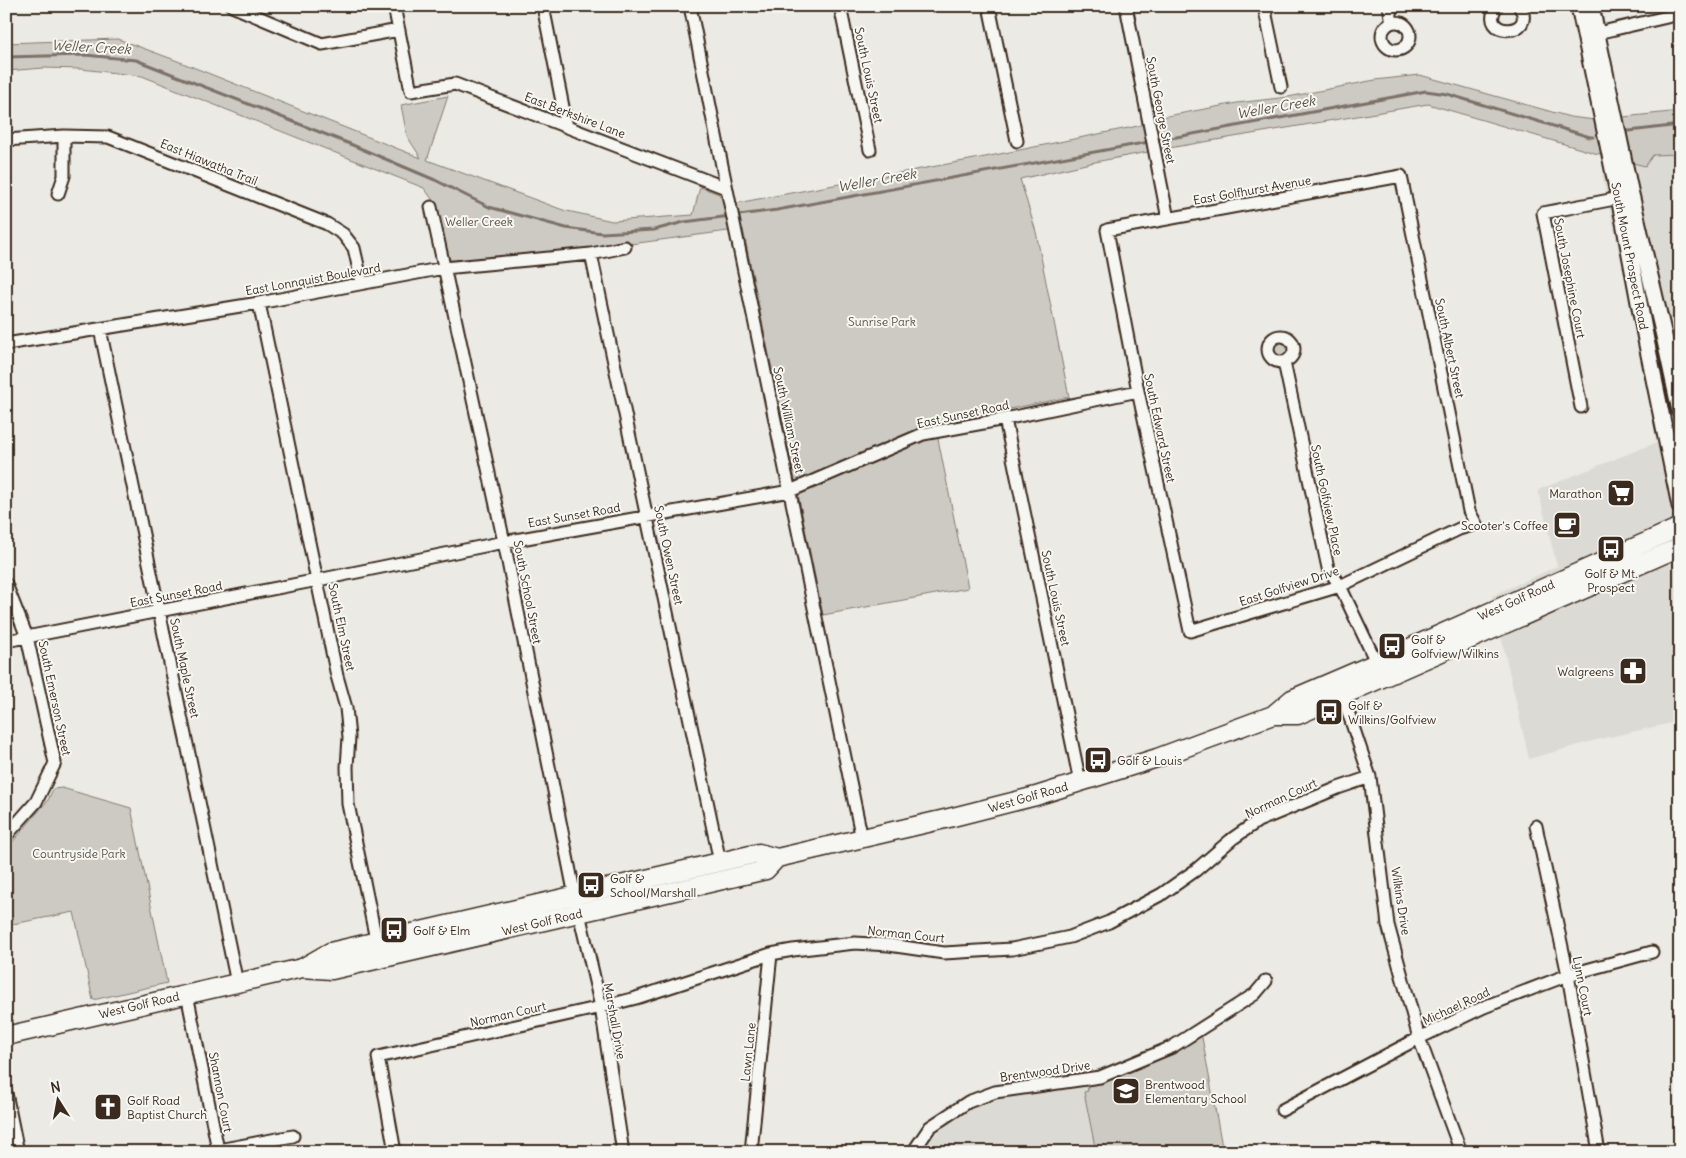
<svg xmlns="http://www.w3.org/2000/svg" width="1686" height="1158" font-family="Delius,sans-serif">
	<rect width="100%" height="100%" fill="#ebeae5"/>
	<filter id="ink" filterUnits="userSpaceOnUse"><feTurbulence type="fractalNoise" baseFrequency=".02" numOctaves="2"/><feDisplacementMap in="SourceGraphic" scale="10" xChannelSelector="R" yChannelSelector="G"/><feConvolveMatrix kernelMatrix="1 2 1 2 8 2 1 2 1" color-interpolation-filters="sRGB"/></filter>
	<g filter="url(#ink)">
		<path fill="#dcdad4" d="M1680,154V721L1596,740L1529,759L1492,596L1557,566L1538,490L1660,441L1602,174L1633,163L1645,166L1653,155Z
			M1117,1075L1223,1152H922L932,1138L958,1114L994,1096L1087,1085Z"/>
		<path fill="#cdcac4" stroke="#847a71" d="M118,39L175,60L421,158L407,136L401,105L448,96L427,160L563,210L612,221L693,215L700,187L719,194L726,205L980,158L1138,126L1162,117L1237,103L1288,97L1375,80L1420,75L1570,117L1595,120L1680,111V154L1653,155L1645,166L1633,163L1629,144L1598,154L1428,104L1169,148L1095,162L1020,179L1036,232L1069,397L935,424L968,588L823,615L743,229L623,245L458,261L450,260L447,255L435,203L424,188L142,76L81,69L44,68L6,71V43Z
			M1272 349a8 8 0 1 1 16 0a8 8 0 1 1-16 0Z
			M62,788L131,808L167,983L93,1000L74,912L8,925L6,923V850L48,800L53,789Z
			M1201,1032L1223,1152H1096L1084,1092L1088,1091L1087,1085L1117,1075Z"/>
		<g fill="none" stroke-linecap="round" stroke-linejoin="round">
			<path stroke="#7c7167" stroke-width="3" d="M6,57L85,55L136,60L350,144L435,180L489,207L566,228L602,233L654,230L684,222L777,210L1149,142
				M1621,132L1680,125
				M1155,141L1426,91L1447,94L1590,137H1593"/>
			<defs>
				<path id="street" d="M232,6L322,44L399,30
					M394,6L411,91L455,84L726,188
					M543,6L567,127
					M690,6C745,284 804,561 862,839
					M840,6L870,150
					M989,6L1017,141
					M1126,6L1168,219
					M1264,6L1281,87
					M1389,6L1392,22
					M1497,6C1476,38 1540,37 1519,6
					M1382 36a14 14 0 1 1 28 0a14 14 0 1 1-28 0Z
					M1589,35L1680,14
					M6,140L64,136L108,137L327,224L343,234L354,248L362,283
					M1401,176L1469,511L1476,524L1459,529L1340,586L1190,631L1138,391L1107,230Z
					M58,194L64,176V136
					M431,207L504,542L575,896L601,1007L622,1146L621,1152
					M591,254L720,862
					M259,303L337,676L346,708L349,737L347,767L348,804L380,959
					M100,329L237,983
					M1268 349a13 13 0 1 1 26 0a13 13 0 1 1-26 0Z
					M6,344L259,303L444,268L591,254L625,247
					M1284,362L1328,568L1340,586L1379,668
					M1581,407L1543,213L1625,197
					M1005,419L1080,782
					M6,584L27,637L55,763L36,802L6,836
					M6,641L318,580L504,542L790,491L923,434L1005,419L1138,391
					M1341,691L1370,777L1388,925L1419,1038L1461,1152
					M1536,826L1568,975L1599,1152
					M187,994L218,1150L293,1136
					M6,1093L18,1152
					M1282,1110L1419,1038L1484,1007L1568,975L1652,952
					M395,1152L378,1057L601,1007L636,998L771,954L793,950L855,943L889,945L944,953L1012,949L1070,937L1109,922L1162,894L1196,870L1232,839L1258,821L1338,788L1370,777
					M751,1152L771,954
					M913,1152L930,1127L968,1102L995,1092L1100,1077L1172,1047L1255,994L1266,981"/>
				<path id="secondary" d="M1579,6L1624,222L1646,340L1680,506
					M1591,6L1630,190L1664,336L1680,411"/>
				<path id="primary" d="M1273,715L1292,699L1376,663L1680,527
					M302,968L332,970L766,870L777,858
					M6,1036L302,968L330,952L759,853L777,858L945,819L1036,796L1157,758L1273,715H1298L1680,547"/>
			</defs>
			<use href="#street" stroke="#3b2a1e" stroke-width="15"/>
			<use href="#secondary" stroke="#3b2a1e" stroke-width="19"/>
			<use href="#primary" stroke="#3b2a1e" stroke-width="21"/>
			<use href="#street" stroke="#f6f6f2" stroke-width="11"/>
			<use href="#secondary" stroke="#f6f6f2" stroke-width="15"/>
			<use href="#primary" stroke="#f6f6f2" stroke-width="18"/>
		</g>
	</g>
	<defs>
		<symbol id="supermarket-square" viewBox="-11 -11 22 22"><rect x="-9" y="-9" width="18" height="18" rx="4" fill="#3b2a1e" stroke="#f6f6f2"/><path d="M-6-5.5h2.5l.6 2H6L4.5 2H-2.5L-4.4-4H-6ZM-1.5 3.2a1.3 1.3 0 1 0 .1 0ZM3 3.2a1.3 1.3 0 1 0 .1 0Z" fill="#fff"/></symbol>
		<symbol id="cafe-square" viewBox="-11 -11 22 22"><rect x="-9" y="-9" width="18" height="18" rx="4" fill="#3b2a1e" stroke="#f6f6f2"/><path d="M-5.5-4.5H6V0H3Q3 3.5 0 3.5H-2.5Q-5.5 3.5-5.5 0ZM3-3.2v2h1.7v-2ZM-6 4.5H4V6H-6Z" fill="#fff"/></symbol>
		<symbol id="bus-square" viewBox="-11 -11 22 22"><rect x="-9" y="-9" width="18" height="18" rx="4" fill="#3b2a1e" stroke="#f6f6f2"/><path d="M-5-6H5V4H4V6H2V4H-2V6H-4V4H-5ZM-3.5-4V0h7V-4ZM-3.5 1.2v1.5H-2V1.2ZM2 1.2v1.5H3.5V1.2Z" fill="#fff"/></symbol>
		<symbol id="pharmacy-square" viewBox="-11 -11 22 22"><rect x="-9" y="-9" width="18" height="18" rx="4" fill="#3b2a1e" stroke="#f6f6f2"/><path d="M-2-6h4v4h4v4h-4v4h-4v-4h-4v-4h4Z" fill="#fff"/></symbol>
		<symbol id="school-square" viewBox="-11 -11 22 22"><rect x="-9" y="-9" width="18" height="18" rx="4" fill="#3b2a1e" stroke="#f6f6f2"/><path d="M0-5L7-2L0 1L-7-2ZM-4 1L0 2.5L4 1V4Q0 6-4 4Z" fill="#fff"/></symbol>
		<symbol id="church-square" viewBox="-11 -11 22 22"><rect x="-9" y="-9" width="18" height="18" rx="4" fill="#3b2a1e" stroke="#f6f6f2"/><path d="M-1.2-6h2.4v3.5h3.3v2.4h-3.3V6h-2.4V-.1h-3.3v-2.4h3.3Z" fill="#fff"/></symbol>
	</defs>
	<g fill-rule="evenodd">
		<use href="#supermarket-square" x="1605" y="477" width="32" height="32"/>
		<use href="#cafe-square" x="1551" y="509" width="32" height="32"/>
		<use href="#bus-square" x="1595" y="533" width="32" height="32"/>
		<use href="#bus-square" x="1376" y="630" width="32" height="32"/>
		<use href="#pharmacy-square" x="1617" y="655" width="32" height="32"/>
		<use href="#bus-square" x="1313" y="696" width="32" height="32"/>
		<use href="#bus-square" x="1082" y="744" width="32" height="32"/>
		<use href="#bus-square" x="575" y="869" width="32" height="32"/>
		<use href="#bus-square" x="378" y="914" width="32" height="32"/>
		<use href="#school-square" x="1110" y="1075" width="32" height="32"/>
		<use href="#church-square" x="92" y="1091" width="32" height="32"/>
	</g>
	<g text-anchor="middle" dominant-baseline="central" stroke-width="4" stroke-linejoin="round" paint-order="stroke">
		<g font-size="12" fill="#3b2a1e" stroke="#f6f6f2">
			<text transform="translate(869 75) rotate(78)">South Louis Street</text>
			<text transform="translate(1161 110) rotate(79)">South George Street</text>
			<text transform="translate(575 115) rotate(21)">East Berkshire Lane</text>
			<text transform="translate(209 162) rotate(22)">East Hiawatha Trail</text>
			<text transform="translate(1252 190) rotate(-10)">East Golfhurst Avenue</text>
			<text transform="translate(1630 256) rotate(79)">South Mount Prospect Road</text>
			<text transform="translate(1570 278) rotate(79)">South Josephine Court</text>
			<text transform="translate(313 279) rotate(-10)">East Lonnquist Boulevard</text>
			<text transform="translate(1450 348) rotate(78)">South Albert Street</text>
			<text transform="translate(963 414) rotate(-12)">East Sunset Road</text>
			<text transform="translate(789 420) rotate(78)">South William Street</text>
			<text transform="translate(1160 428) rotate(78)">South Edward Street</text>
			<text transform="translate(1327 500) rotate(78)">South Golfview Place</text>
			<text transform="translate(574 515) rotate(-10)">East Sunset Road</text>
			<text transform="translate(669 555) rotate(78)">South Owen Street</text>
			<text transform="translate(1289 586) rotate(-18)">East Golfview Drive</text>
			<text transform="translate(528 592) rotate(79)">South School Street</text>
			<text transform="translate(176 594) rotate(-11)">East Sunset Road</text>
			<text transform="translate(1056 598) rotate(78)">South Louis Street</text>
			<text transform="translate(1516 600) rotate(-24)">West Golf Road</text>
			<text transform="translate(342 627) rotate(78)">South Elm Street</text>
			<text transform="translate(185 668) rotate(78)">South Maple Street</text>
			<text transform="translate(55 698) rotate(78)">South Emerson Street</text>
			<text transform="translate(1028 797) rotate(-16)">West Golf Road</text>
			<text transform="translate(1281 798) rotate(-25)">Norman Court</text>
			<text transform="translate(1401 901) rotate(81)">Wilkins Drive</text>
			<text transform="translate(542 922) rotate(-13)">West Golf Road</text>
			<text transform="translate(906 934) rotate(6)">Norman Court</text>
			<text transform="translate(1583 986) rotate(79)">Lynn Court</text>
			<text transform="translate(139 1005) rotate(-13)">West Golf Road</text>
			<text transform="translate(1456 1006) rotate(-25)">Michael Road</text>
			<text transform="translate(508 1014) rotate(-13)">Norman Court</text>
			<text transform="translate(615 1021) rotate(80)">Marshall Drive</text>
			<text transform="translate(748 1052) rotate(-84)">Lawn Lane</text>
			<text transform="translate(1045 1071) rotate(-8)">Brentwood Drive</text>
			<text transform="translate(221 1092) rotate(79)">Shannon Court</text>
		</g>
		<g font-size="12" fill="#605248" stroke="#f6f6f2">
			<text x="479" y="221">Weller Creek</text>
			<text x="882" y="321">Sunrise Park</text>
			<text x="79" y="853">Countryside Park</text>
		</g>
		<g font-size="12" fill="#3b2a1e" stroke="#f6f6f2" text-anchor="start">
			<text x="1602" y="493" text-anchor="end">Marathon</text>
			<text x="1548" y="525" text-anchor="end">Scooter's Coffee</text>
			<text x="1611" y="573" text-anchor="middle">Golf &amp; Mt.<tspan x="1611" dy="14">Prospect</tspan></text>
			<text x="1411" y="639">Golf &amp;<tspan x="1411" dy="14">Golfview/Wilkins</tspan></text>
			<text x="1614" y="671" text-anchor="end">Walgreens</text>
			<text x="1348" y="705">Golf &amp;<tspan x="1348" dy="14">Wilkins/Golfview</tspan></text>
			<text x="1117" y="760">Golf &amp; Louis</text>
			<text x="610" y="878">Golf &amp;<tspan x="610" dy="14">School/Marshall</tspan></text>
			<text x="413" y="930">Golf &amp; Elm</text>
			<text x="1145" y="1084">Brentwood<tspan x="1145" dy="14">Elementary School</tspan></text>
			<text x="127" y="1100">Golf Road<tspan x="127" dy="14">Baptist Church</tspan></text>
		</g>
		<g font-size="14" font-style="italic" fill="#615449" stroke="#f6f6f2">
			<text transform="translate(91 47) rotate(3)">Weller Creek</text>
			<text transform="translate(1276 107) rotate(-10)">Weller Creek</text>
			<text transform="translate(877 180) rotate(-10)">Weller Creek</text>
		</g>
	</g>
	<rect width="1686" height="1158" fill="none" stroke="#f6f6f2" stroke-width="25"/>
	<rect x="12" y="12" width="1661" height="1133" fill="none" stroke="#3b2a1e" stroke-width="2" filter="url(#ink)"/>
	<g transform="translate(58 1100) rotate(349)" stroke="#f6f6f2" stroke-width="4" paint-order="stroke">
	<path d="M0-4L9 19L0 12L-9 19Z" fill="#3b2a1e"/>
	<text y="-8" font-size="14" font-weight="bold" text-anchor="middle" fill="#3b2a1e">N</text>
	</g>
</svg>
